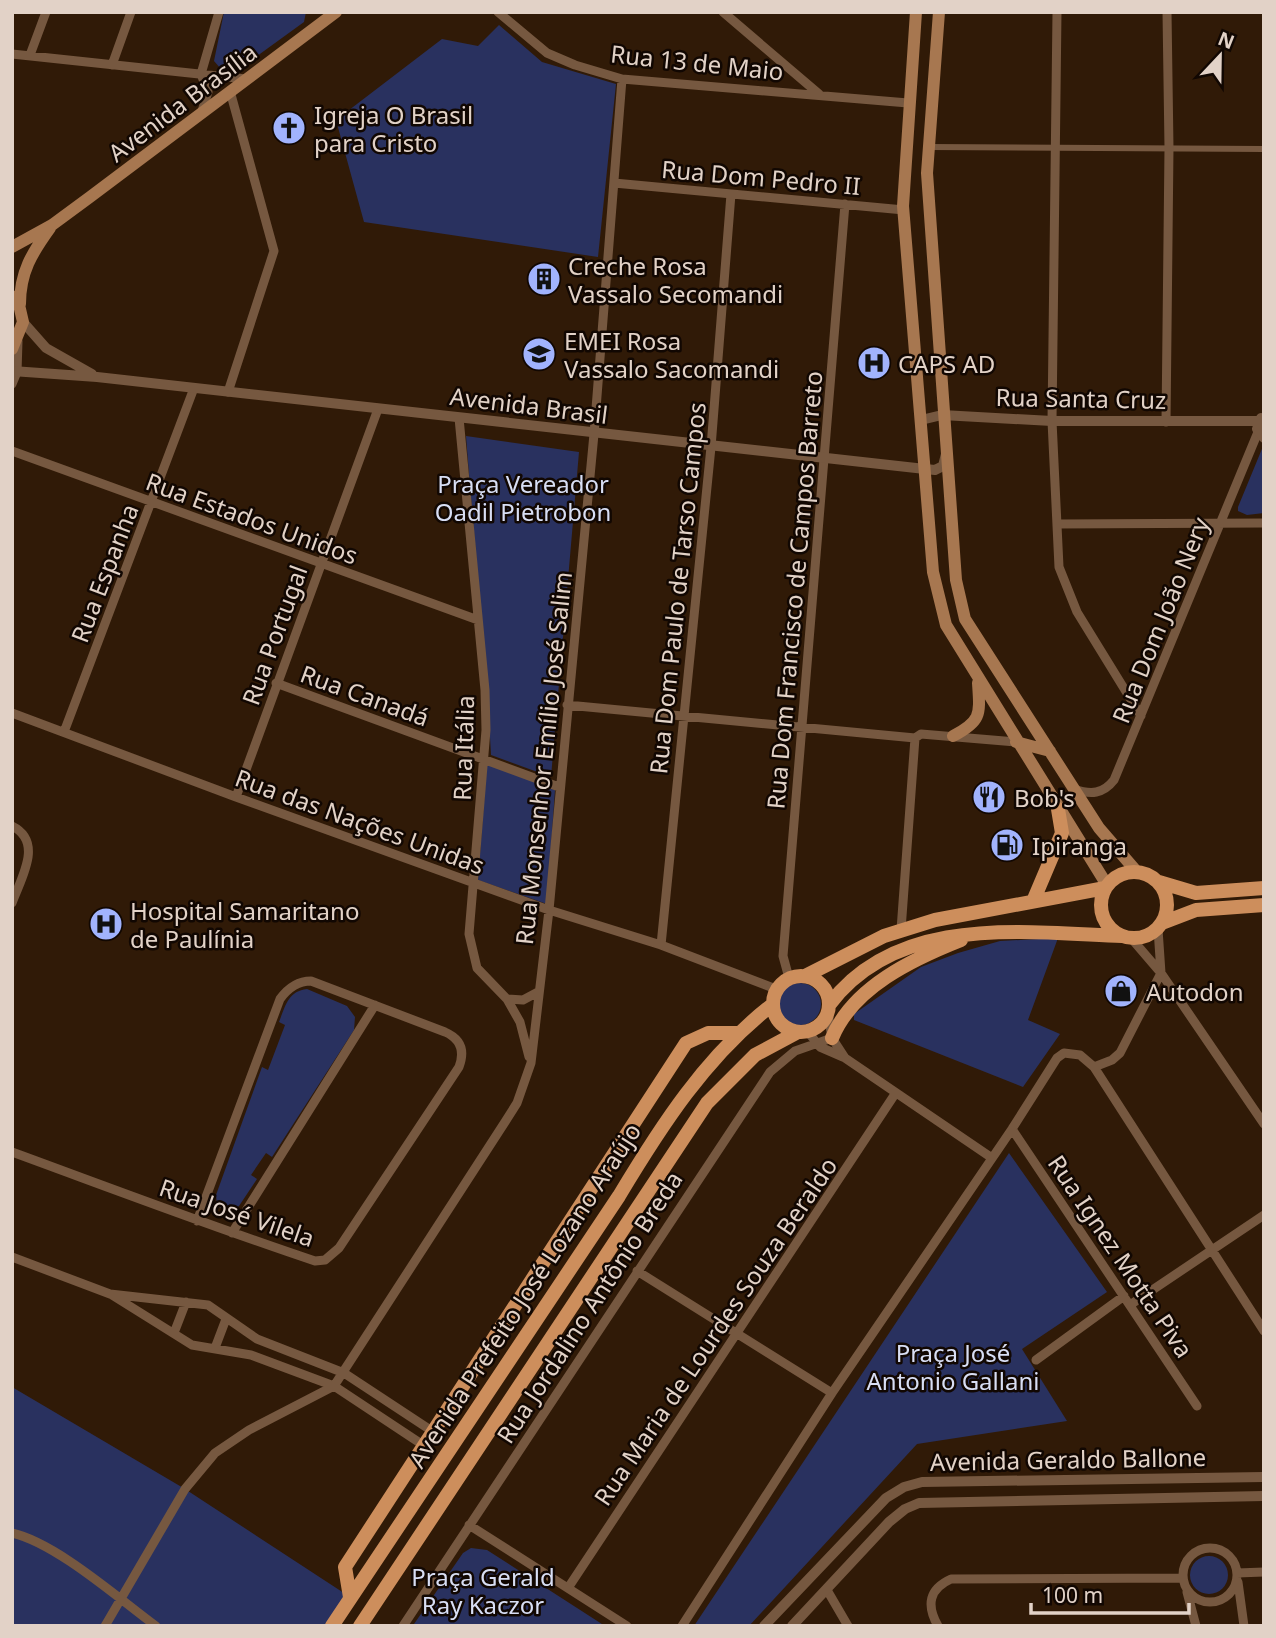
<svg xmlns="http://www.w3.org/2000/svg" width="1276" height="1638" font-family="'Noto Sans',sans-serif">
	<rect width="100%" height="100%" fill="#301a07"/>
	<path fill="#29315f" d="M224,12H306L304,22L239,69H221L214,61Z
		M499,25L542,62L616,84L598,257L364,222L336,120L442,39L478,46Z
		M466,436L579,452L551,777L491,755C486,649 474,543 466,436Z
		M1264,444V513L1247,515L1238,511V507Z
		M487,763L555,790L547,904L478,880Z
		M1058,938L1028,1020L1060,1034L1023,1087L854,1020V1014L921,967L958,953L1000,941Z
		M779 1004a21 21 0 1 1 42 0a21 21 0 1 1-42 0Z
		M307,989L347,1006L355,1017L354,1030L272,1157L266,1153L251,1175L257,1179L239,1206L230,1212L217,1206L216,1195L262,1067L268,1070L285,1025L279,1022C285,1007 288,991 307,989Z
		M1009,1153L1107,1292L1022,1349L1067,1421L917,1444L749,1626H694Z
		M12,1387L185,1489L350,1597L332,1626H12Z
		M471,1548L487,1550L605,1626L414,1624L463,1553Z
		M1190 1575a19 19 0 1 1 38 0a19 19 0 1 1-38 0Z"/>
	<g fill="none" stroke-linecap="round" stroke-linejoin="round">
		<path stroke="#765840" stroke-width="6" d="M929,147L1264,149"/>
		<path stroke="#765840" stroke-width="9" d="M498,12L547,53L575,65L622,79L908,103
			M723,12L819,94
			M1057,12L1052,421L1059,567L1077,612L1141,716
			M12,54L246,79
			M30,55L46,12
			M112,65L131,12
			M201,74L219,12
			M201,74L208,92L202,111
			M614,183L904,210
			M12,384L17,372L18,341
			M228,392L274,251L230,91
			M459,418L485,690L486,730L469,934L477,968L507,999L520,1022L529,1057
			M1166,422L1169,148L1167,12
			M12,451L478,620
			M1057,524L1264,523
			M276,683L559,787
			M567,705L915,738L921,734L1016,742
			M12,713L236,797L549,910L661,945L776,989
			M64,732L194,388
			M1074,789C1091,795 1103,794 1114,780L1258,432
			M236,797L378,409
			M12,826C44,842 21,878 12,903
			M1158,929L1161,973
			M901,930L915,738
			M1131,938L1161,973L1264,1124
			M661,945L711,447L731,194
			M789,978L783,956L845,204
			M507,999L523,1000L538,992
			M828,1013L832,1038L845,1058L992,1158
			M808,1032L820,1047L843,1057
			M1094,1067L1112,1060L1120,1053L1161,973
			M1012,1129L1197,1406
			M12,1152C113,1189 213,1227 315,1261L325,1260L339,1248L459,1067C465,1051 461,1039 445,1032L311,981C297,981 288,988 280,999L197,1221
			M232,1233L375,1005
			M12,1257L110,1294L208,1305L257,1339L344,1373L432,1431
			M637,1271L832,1393
			M112,1295L192,1345L251,1355L334,1386L423,1445
			M1130,1305L1264,1215
			M174,1333L186,1302
			M215,1348L226,1319
			M1036,1360L1124,1296
			M469,1525L627,1626
			M12,1533C56,1543 118,1598 156,1626
			M1183 1575a27 27 0 1 1 54 0a27 27 0 1 1-54 0Z
			M1237,1573L1264,1572
			M1238,1582L1244,1626
			M568,1588L895,1094
			M827,1590L848,1626
			M1187,1592L1196,1626
			M105,1626L185,1489L215,1453L249,1430L334,1386L505,1122L517,1103L531,1063L549,910L594,434L622,79
			M403,1626L770,1072L795,1051L832,1038
			M682,1626L832,1393L1012,1129L1057,1058L1064,1053L1080,1055L1094,1067L1264,1331
			M938,1626C926,1605 929,1589 951,1579L1183,1578"/>
		<path stroke="#765840" stroke-width="10" d="M23,322L46,348L92,374
			M12,371L97,377L925,469L935,470L943,466L946,454
			M1261,418L1257,429L1264,438
			M921,420L942,415L1052,421H1259
			M764,1626L886,1498L904,1487L922,1482L1264,1477
			M792,1626L889,1522L905,1509L919,1503L1264,1496"/>
		<path stroke="#a77750" stroke-width="12" d="M916,12L903,206L933,572L946,625L1107,885
			M939,12L927,173L956,580L965,619L1099,828L1137,872
			M12,247L52,225L90,197L336,12
			M20,304C20,272 32,253 50,228
			M12,349L23,322L17,296
			M953,736C982,721 980,714 978,683
			M1016,742L1050,751"/>
		<path stroke="#cd8e5c" stroke-width="14" d="M1101 905a33 33 0 1 1 66 0a33 33 0 1 1-66 0Z
			M1159,882L1196,893L1264,888
			M1034,899L1062,833L1058,809
			M1162,923L1196,910L1264,905
			M773 1004a28 28 0 1 1 56 0a28 28 0 1 1-56 0Z
			M805,976L884,936L935,920L1105,888
			M829,1005C897,914 1022,932 1122,936
			M832,1038C853,987 913,959 961,940
			M350,1597L345,1567L686,1043L708,1033H739
			M332,1626L619,1196C661,1126 706,1056 772,1005
			M360,1626L707,1103L755,1055L796,1033"/>
	</g>
	<defs>
		<symbol id="church-disc" viewBox="-11 -11 22 22"><circle r="9.5" fill="#a1b3fd" stroke="#110702"/><path d="M-1.2-6h2.4v3.5h3.3v2.4h-3.3V6h-2.4V-.1h-3.3v-2.4h3.3Z" fill="#111"/></symbol>
		<symbol id="building-disc" viewBox="-11 -11 22 22"><circle r="9.5" fill="#a1b3fd" stroke="#110702"/><path d="M-4-6H4V6H1V3H-1V6H-4ZM-2.5-4.3h1.7v1.8h-1.7ZM.8-4.3h1.7v1.8H.8ZM-2.5-1h1.7V.8h-1.7ZM.8-1h1.7V.8H.8Z" fill="#111"/></symbol>
		<symbol id="school-disc" viewBox="-11 -11 22 22"><circle r="9.5" fill="#a1b3fd" stroke="#110702"/><path d="M0-5L7-2L0 1L-7-2ZM-4 1L0 2.5L4 1V4Q0 6-4 4Z" fill="#111"/></symbol>
		<symbol id="hospital-disc" viewBox="-11 -11 22 22"><circle r="9.5" fill="#a1b3fd" stroke="#110702"/><path d="M-5-5h3v3.5h4V-5h3V5h-3V1.5h-4V5h-3Z" fill="#111"/></symbol>
		<symbol id="restaurant-disc" viewBox="-11 -11 22 22"><circle r="9.5" fill="#a1b3fd" stroke="#110702"/><path d="M-5-6h1v4h1v-4h1v4h1v-4h1v5L-1.5 .5V6h-2V.5L-5-1ZM5-6V6H3V1.5H1.5Q1.5-4 5-6Z" fill="#111"/></symbol>
		<symbol id="fuel-disc" viewBox="-11 -11 22 22"><circle r="9.5" fill="#a1b3fd" stroke="#110702"/><path d="M-5.5-6h7V0h2V4h1.3V-2.5L3-4.5l.8-.8L6-3V5H2.5V1h-1V6h-7ZM-4.2-4.7v3.2H.2V-4.7Z" fill="#111"/></symbol>
		<symbol id="shop-disc" viewBox="-11 -11 22 22"><circle r="9.5" fill="#a1b3fd" stroke="#110702"/><path d="M-5-2.5h2.3a2.7 3.5 0 0 1 5.4 0H5L5.5 6h-11ZM-1.5-2.5h3a1.5 2.3 0 0 0-3 0Z" fill="#111"/></symbol>
	</defs>
	<g fill-rule="evenodd">
		<use href="#church-disc" x="270" y="109" width="38" height="38"/>
		<use href="#building-disc" x="525" y="260" width="38" height="38"/>
		<use href="#school-disc" x="520" y="335" width="38" height="38"/>
		<use href="#hospital-disc" x="855" y="344" width="38" height="38"/>
		<use href="#restaurant-disc" x="970" y="778" width="38" height="38"/>
		<use href="#fuel-disc" x="988" y="826" width="38" height="38"/>
		<use href="#hospital-disc" x="87" y="905" width="38" height="38"/>
		<use href="#shop-disc" x="1102" y="972" width="38" height="38"/>
	</g>
	<g text-anchor="middle" dominant-baseline="central" stroke-width="5" stroke-linejoin="round" paint-order="stroke">
		<g font-size="24" fill="#e2d2c7" stroke="#110702">
			<text transform="translate(697 62) rotate(6)">Rua 13 de Maio</text>
			<text transform="translate(182 102) rotate(-37)">Avenida Brasília</text>
			<text transform="translate(761 177) rotate(5)">Rua Dom Pedro II</text>
			<text transform="translate(1081 398) rotate(1)">Rua Santa Cruz</text>
			<text transform="translate(529 405) rotate(7)">Avenida Brasil</text>
			<text transform="translate(252 518) rotate(20)">Rua Estados Unidos</text>
			<text transform="translate(104 573) rotate(-69)">Rua Espanha</text>
			<text transform="translate(677 588) rotate(-84)">Rua Dom Paulo de Tarso Campos</text>
			<text transform="translate(794 590) rotate(-85)">Rua Dom Francisco de Campos Barreto</text>
			<text transform="translate(1160 620) rotate(-68)">Rua Dom João Nery</text>
			<text transform="translate(274 635) rotate(-70)">Rua Portugal</text>
			<text transform="translate(365 695) rotate(20)">Rua Canadá</text>
			<text transform="translate(463 748) rotate(-88)">Rua Itália</text>
			<text transform="translate(543 758) rotate(-84)">Rua Monsenhor Emílio José Salim</text>
			<text transform="translate(360 821) rotate(20)">Rua das Nações Unidas</text>
			<text transform="translate(237 1212) rotate(19)">Rua José Vilela</text>
			<text transform="translate(1121 1256) rotate(56)">Rua Ignez Motta Piva</text>
			<text transform="translate(524 1295) rotate(-57)">Avenida Prefeito José Lozano Araújo</text>
			<text transform="translate(589 1307) rotate(-57)">Rua Jordalino Antônio Breda</text>
			<text transform="translate(715 1331) rotate(-56)">Rua Maria de Lourdes Souza Beraldo</text>
			<text transform="translate(1068 1459) rotate(-1)">Avenida Geraldo Ballone</text>
		</g>
		<g font-size="24" fill="#e2d2c7" stroke="#110702" text-anchor="start">
			<text x="314" y="114">Igreja O Brasil<tspan x="314" dy="28">para Cristo</tspan></text>
			<text x="568" y="265">Creche Rosa<tspan x="568" dy="28">Vassalo Secomandi</tspan></text>
			<text x="564" y="340">EMEI Rosa<tspan x="564" dy="28">Vassalo Sacomandi</tspan></text>
			<text x="898" y="363">CAPS AD</text>
			<text x="1014" y="797">Bob's</text>
			<text x="1032" y="845">Ipiranga</text>
			<text x="130" y="910">Hospital Samaritano<tspan x="130" dy="28">de Paulínia</tspan></text>
			<text x="1146" y="991">Autodon</text>
		</g>
		<g font-size="24" fill="#d8def4" stroke="#110702">
			<text x="523" y="483">Praça Vereador<tspan x="523" dy="28">Oadil Pietrobon</tspan></text>
			<text x="953" y="1352">Praça José<tspan x="953" dy="28">Antonio Gallani</tspan></text>
			<text x="483" y="1576">Praça Gerald<tspan x="483" dy="28">Ray Kaczor</tspan></text>
		</g>
	</g>
	<rect width="1276" height="1638" fill="none" stroke="#e2d2c7" stroke-width="28"/>
	<g transform="translate(1220 56) rotate(22)" stroke="#110702" stroke-width="5" paint-order="stroke">
	<path d="M0-5L12 26L0 18L-12 26Z" fill="#e2d2c7"/>
	<text y="-10" font-size="19" font-weight="bold" text-anchor="middle" fill="#e2d2c7">N</text>
	</g>
	<path d="M1031 1603v10h158v-10" fill="none" stroke="#e2d2c7" stroke-width="3.5"/>
	<text x="1042" y="1603" font-size="21" fill="#e2d2c7" stroke="#110702" stroke-width="5" paint-order="stroke">100 m</text>
</svg>
